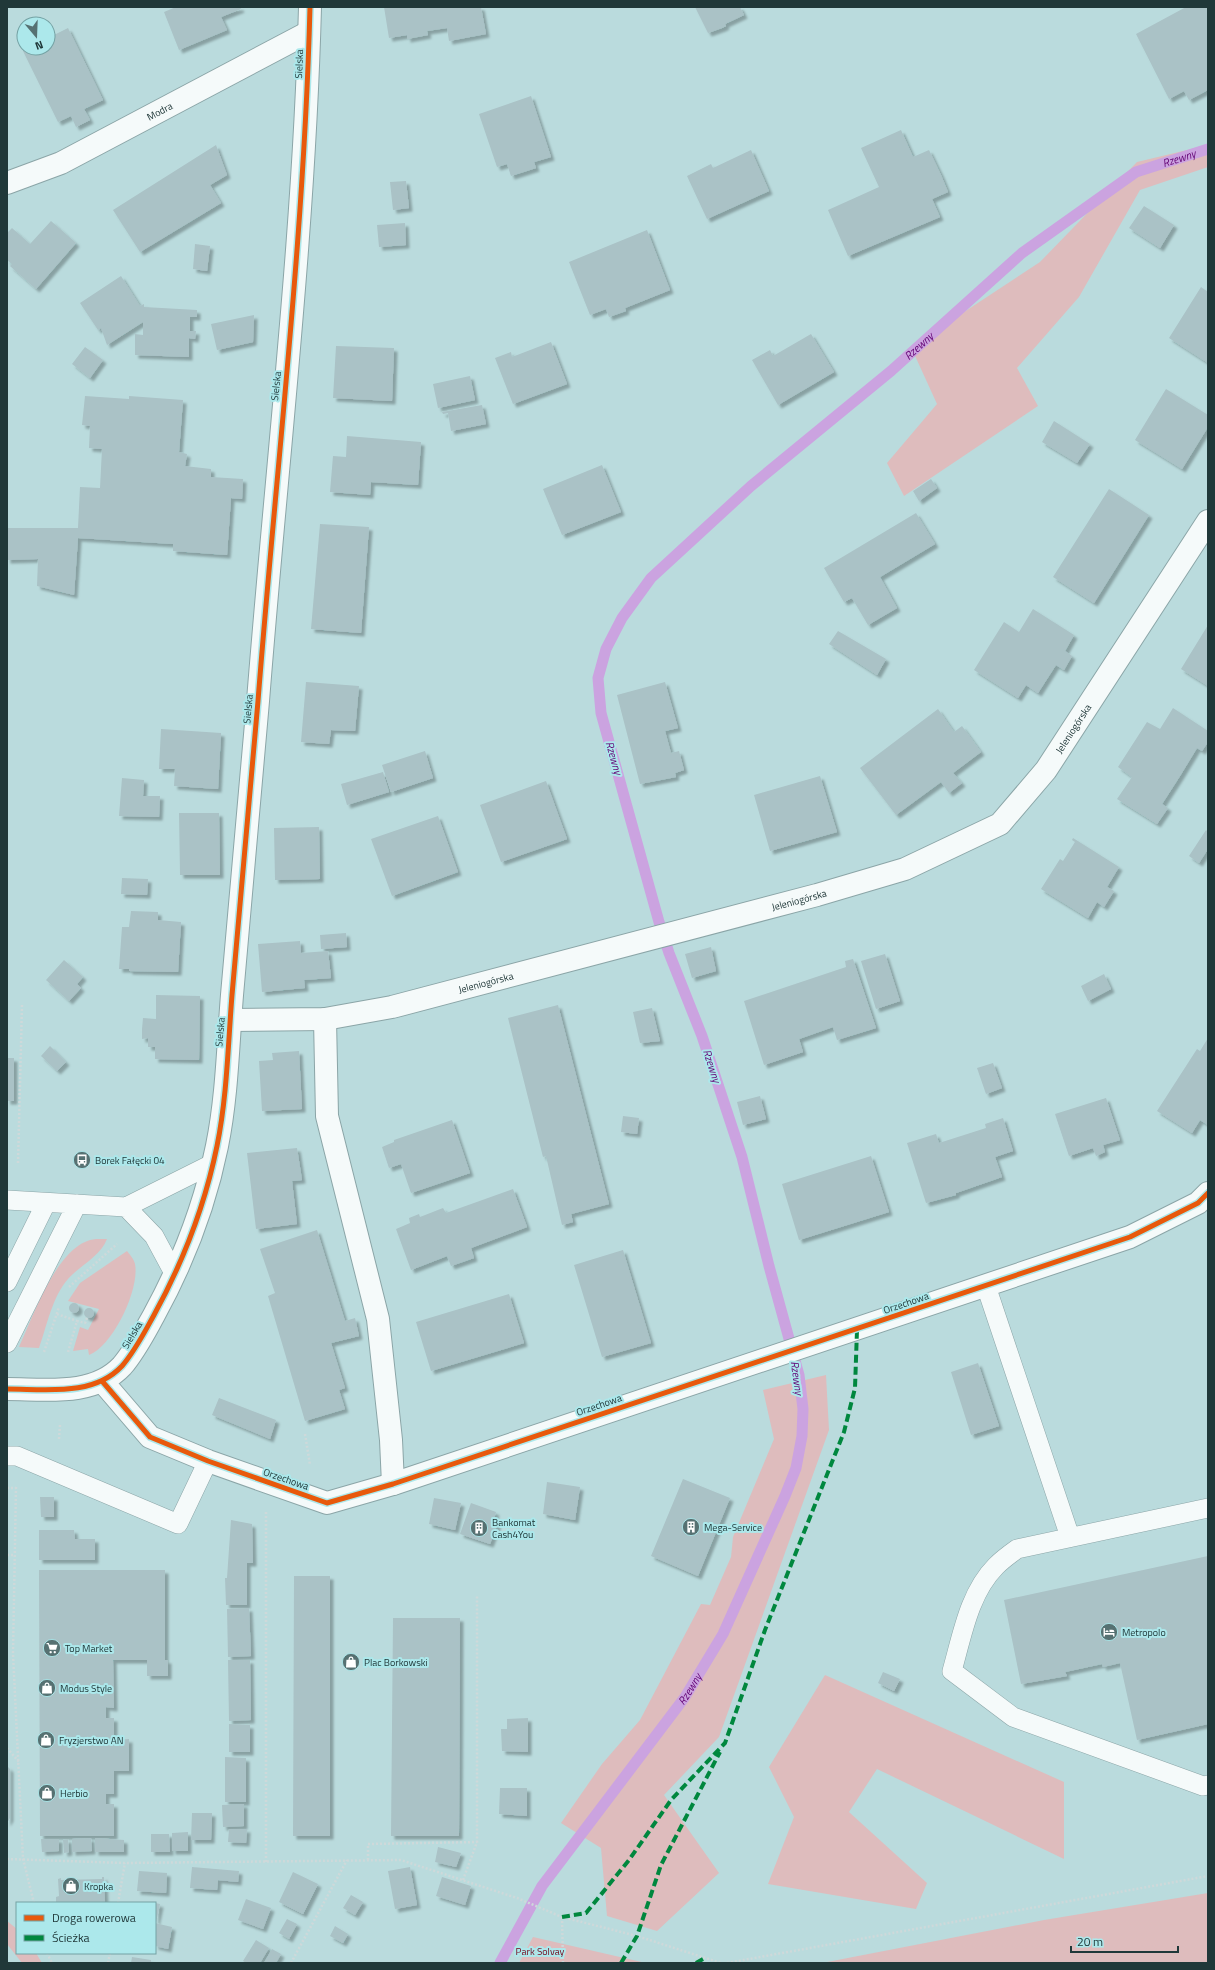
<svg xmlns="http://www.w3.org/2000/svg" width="1215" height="1970" font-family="'Titillium Web',sans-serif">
	<defs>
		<filter id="shadow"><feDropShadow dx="3.5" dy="3.5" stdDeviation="1" flood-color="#0004"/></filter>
	</defs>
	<rect width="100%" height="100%" fill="#badbdd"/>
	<path fill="#debcbd" d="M1208,145V167L1140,190L1079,297L1017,368L1038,406L904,496L887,463L937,404L911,347L1040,262L1137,162Z
		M96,1239H107C100,1257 79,1266 68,1279C52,1297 47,1326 39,1348L19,1347C33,1317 58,1242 96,1239Z
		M127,1251C130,1255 134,1259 135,1264C140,1289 113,1346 89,1355L88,1349L73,1351L80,1327L88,1330L99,1309L68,1301L80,1283Z
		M826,1375L829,1430L719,1737L664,1795L719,1873L657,1931L607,1916L601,1848L561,1823L602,1764L640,1720L701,1604L710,1605L731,1557L733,1537L774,1439L763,1390Z
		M825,1675L1064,1782V1859L877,1769L849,1812L927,1883L916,1909L768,1884L794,1817L769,1767Z
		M1208,1893V1963H822L1044,1920Z
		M7,1921L17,1929V1953H36L42,1963H22L7,1944Z
		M533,1937L646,1963H519Z"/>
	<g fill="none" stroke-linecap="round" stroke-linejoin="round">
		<path stroke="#cba3e0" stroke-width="11" id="s1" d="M500,1963L542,1886L685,1697L723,1634L785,1496L796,1468L802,1436L803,1409L799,1375L769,1266L742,1157L702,1036L669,953L659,922L601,713L598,678L606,649L622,618L651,578L751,486L891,371L1022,253L1136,172L1208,149"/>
	</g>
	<path fill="#aac2c6" filter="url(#shadow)" d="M176,7H240L241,9L221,17L227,30L179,50L164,12Z
		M384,7H481L486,34L449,41L447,28L427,31L428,35L407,39V35L389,38Z
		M695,7H740L744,15L725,24L726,26L722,28L708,33Z
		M1186,7H1208V90L1189,100L1184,91L1169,99L1136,34Z
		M68,28L103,100L84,109L90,120L76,127L71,116L58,122L23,51L28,48H48V38Z
		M531,96L551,157L534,162L536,168L511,176L507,164L497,167L479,114Z
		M901,130L913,157L929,150L941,175L948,192L932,199L940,217L848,256L828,210L879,187L861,148Z
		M216,145L227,175L210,185L221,203L140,252L113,210Z
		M751,150L769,191L707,219L687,176L711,164L713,168Z
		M406,181L409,208L393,210L390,182Z
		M1144,206L1174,225L1160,248L1129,228Z
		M51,221L76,243L36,289L10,266L12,264L7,260V233L12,228L30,244Z
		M405,223L406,245L379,247L377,225Z
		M647,230L670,290L625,308L626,311L609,317L606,309L590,315L569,262Z
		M195,244L210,246L207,271L193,269Z
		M121,276L140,306L144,304V307L197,310V317H190V331H196L195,339L189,338V357L135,355V334L143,335V322L107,345L101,328L98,330L80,303Z
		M1201,287L1208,292V363L1169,338Z
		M254,315L253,342L217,350L211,324Z
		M811,334L834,372L778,405L752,360L770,350L773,356Z
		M551,342L567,384L513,404L495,358L511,352L512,357Z
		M336,346L394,348L392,401L333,398Z
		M85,347L103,360L90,378L72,364Z
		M470,376L475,400L438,408L433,384Z
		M1166,389L1208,415V427L1182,469L1135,440Z
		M85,396L129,399V396L183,400L179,452L187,454L185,466L211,469V477L243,479L242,499L231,498L227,555L173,551V544L78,538L74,595L37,586L38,559L7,560V528H78L80,487L100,488L102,449L89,448L90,426L82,425Z
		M482,405L486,424L451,431L448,413L443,414L442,412Z
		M1054,421L1090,444L1077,463L1042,442Z
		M347,436L421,442L418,485L371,482L370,495L330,492L333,456L346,457Z
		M602,465L621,512L562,535L543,489Z
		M931,479L937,488L919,501L913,491Z
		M1109,489L1149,515L1094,603L1053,577Z
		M916,513L935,544L880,577L897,608L868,625L852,598L844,602L824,568Z
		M320,524L369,527L361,633L311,629Z
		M1033,609L1074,635L1065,651L1072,656L1064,670L1056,665L1038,693L1026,685L1018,698L974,670L1004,622L1019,632Z
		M1208,625V686L1181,669Z
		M838,631L886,659L877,675L829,644Z
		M306,682L359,686L355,731L331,730L329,744L301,742Z
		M665,682L678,728L665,731L671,753L679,751L684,770L675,773L676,777L640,784L617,695Z
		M1173,708L1208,731V742L1202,751L1197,748L1180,776L1162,804L1168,808L1157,824L1117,799L1132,777L1118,767L1147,722L1160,729Z
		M938,709L954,732L962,726L981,752L953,773L962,783L949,793L941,782L896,815L860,768Z
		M161,729L221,733L218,789L174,786L175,769H159Z
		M425,751L433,778L391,792L382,765Z
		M383,772L389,792L347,805L341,784Z
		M820,776L837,832L770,851L754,795Z
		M122,778L144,780L143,796H160L159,817L119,816Z
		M546,781L567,839L501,862L480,805Z
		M179,813H219L220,875H180Z
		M438,816L458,872L392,896L371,839Z
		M319,827L320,879L275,880L274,828Z
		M1206,830L1208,832V849L1199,863L1189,856Z
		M1073,838L1119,867L1107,887L1114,891L1104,907L1097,902L1088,918L1041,889L1060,859L1063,861L1075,842L1072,840Z
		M122,878L148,879L147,895L121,894Z
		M131,911L158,912V920L181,922L178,972L129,971V969H119L122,927H129Z
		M346,933L347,947L321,949L320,935Z
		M300,941L301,953L328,951L331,978L304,980L305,988L262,992L258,944Z
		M711,947L716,971L692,978L685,954Z
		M885,954L900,1001L876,1009L861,961Z
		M853,959L876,1028L837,1040L833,1027L799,1039L803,1052L764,1065L744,1001L846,967L845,961Z
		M64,960L83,977L77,984L81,988L69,1001L46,980Z
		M1104,974L1111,989L1088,1001L1081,986Z
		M156,995L200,996L199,1060L155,1059V1047H148V1038L142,1039V1029L143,1018L156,1019Z
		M558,1005L609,1204L571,1214L573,1222L562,1225L546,1156L543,1157L508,1018Z
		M652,1008L660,1041L640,1043L633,1012Z
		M1208,1038V1125L1200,1120L1192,1133L1157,1111L1197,1049L1200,1051Z
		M50,1046L66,1062L57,1071L41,1056Z
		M299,1051L302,1109L262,1111L259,1061L273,1060L272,1053Z
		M7,1058H14V1101H7Z
		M993,1063L1002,1088L986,1094L977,1068Z
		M760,1096L766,1119L743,1125L737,1102Z
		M1106,1098L1120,1140L1103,1145L1105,1152L1096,1156L1093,1148L1069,1156L1055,1114Z
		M623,1116L639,1118L637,1134L621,1132Z
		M1003,1118L1013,1151L995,1157L1002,1177L956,1193V1195L926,1203L907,1143L936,1134L939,1143L986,1128L985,1124Z
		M452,1120L470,1173L411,1193L401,1164L389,1168L382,1147L394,1142V1140Z
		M297,1148L302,1180L292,1181L297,1224L256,1229L247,1153Z
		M871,1156L889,1212L799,1240L782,1184Z
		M513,1189L527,1227L471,1248L474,1258L451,1266L447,1256L411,1270L396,1229L410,1223L409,1218L419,1214L420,1217L443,1208L446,1213Z
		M317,1230L345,1321L355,1318L359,1336L331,1343L345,1388L339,1390L345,1409L305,1421L268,1296L275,1293L260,1249Z
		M623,1250L651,1343L602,1357L574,1265Z
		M509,1294L524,1343L431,1371L416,1322Z
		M69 1308a5 5 0 1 1 10 0a5 5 0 1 1-10 0Z
		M84 1313a5 5 0 1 1 10 0a5 5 0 1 1-10 0Z
		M978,1363L999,1426L971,1435L951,1372Z
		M219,1398L276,1420L270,1439L212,1415Z
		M683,1479L730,1498L698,1576L651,1556Z
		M547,1482L580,1487L575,1520L543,1514Z
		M40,1497H54V1517H41Z
		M434,1498L461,1503L455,1530L429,1524Z
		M471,1503L496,1512L493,1522L498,1523L490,1544L460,1534Z
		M231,1520L252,1524L253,1563H247V1605H226L225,1578H227Z
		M39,1530H74L75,1539H95V1560H39Z
		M1208,1556V1724L1137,1740L1120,1663L1103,1667L1102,1664L1065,1672L1067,1676L1021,1684L1004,1600Z
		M39,1570H165V1660H168V1676H147V1660H113L114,1708L106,1707V1718H114V1740L129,1739V1771H114V1794H106V1804H114V1836H40Z
		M294,1576H330V1836H293Z
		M249,1608L251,1656L228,1657L227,1609Z
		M393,1618H460L459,1836H391Z
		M228,1660H250L251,1720L229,1721Z
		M883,1672L900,1679L894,1691L878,1683Z
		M528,1718V1752L502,1751L501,1729H507V1719Z
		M229,1724L250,1725V1752H229Z
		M225,1757L246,1758V1802H225Z
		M7,1766L10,1769V1818L7,1823Z
		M500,1788H527V1816L499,1814Z
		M244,1804V1826L223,1827L222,1805Z
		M192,1813H212L211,1840H191Z
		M229,1829H247L246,1843L228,1842Z
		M188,1832V1851H172V1833Z
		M151,1834H169L170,1852H151Z
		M91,1838L92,1851L72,1852V1839Z
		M95,1838L124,1840V1852H95Z
		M41,1839H59V1851L42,1852Z
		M68,1839L69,1852L64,1853L63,1840Z
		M438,1847L461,1853L456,1867L435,1862Z
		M192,1867L239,1871L238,1882L218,1880L217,1890L190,1888Z
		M410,1867L417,1905L395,1909L388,1871Z
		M139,1871L167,1873L166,1893L137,1891Z
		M293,1872L318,1884L303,1914L279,1902Z
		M102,1877H104L105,1903H56V1897L59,1896L58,1879L61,1878V1880L102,1879Z
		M442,1877L471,1886L465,1905L436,1896Z
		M351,1895L363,1902L355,1915L343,1908Z
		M246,1899L271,1908L263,1929L238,1920Z
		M155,1903L160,1904L156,1923L155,1922Z
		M287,1919L297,1924L289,1939L279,1933Z
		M155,1923L172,1927L168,1949L155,1946Z
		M335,1926L348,1934L343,1943L330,1936Z
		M256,1940L269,1948L260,1963H246L243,1961Z
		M272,1949L281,1954L276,1963H264Z
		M132,1957L151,1960V1963H131Z"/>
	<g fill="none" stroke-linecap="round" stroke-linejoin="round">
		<defs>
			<path id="lane" d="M7,1200L126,1207L212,1164
				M126,1207L154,1236L175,1275
				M7,1282L46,1203
				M986,1286L1070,1537
				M7,1343L77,1204
				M7,1456H17L178,1524L208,1461
				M1208,1508L1017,1549C1010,1554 1002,1560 996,1566C969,1593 962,1636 952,1671L1013,1717L1203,1786L1208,1785"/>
			<g id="street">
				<path id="s2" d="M7,183L61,163L309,32"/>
				<path d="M325,1019L327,1116L378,1319L391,1440L393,1484"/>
				<path id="s3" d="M230,1020L325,1019L392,1007L817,895L905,869L1000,824L1046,770L1208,521"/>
				<path d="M102,1381L150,1437L208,1461L327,1503L393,1484L1130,1237L1198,1203L1208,1193"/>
				<path d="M7,1389C45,1389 93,1397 122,1366C135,1351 144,1333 154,1315C183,1262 205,1205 217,1146C227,1097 228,1045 232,995C241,897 250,799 258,701C276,470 304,239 310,7"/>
			</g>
		</defs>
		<use href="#lane" stroke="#8ba5a7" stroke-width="20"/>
		<use href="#street" stroke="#8ba5a7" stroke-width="24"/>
		<path stroke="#ced9da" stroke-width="2.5" stroke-dasharray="2 2" stroke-linecap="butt" d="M18,1163L22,1005
			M69,1287L117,1244
			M57,1314L77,1321
			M44,1352L59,1307
			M68,1352L77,1321L85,1323L87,1318
			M305,1434L310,1465
			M59,1439L60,1425
			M16,1487L13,1654L23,1859L34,1903
			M7,1488H16
			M266,1512V1862
			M7,1555H15
			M7,1748L19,1762
			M7,1859L125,1863L401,1860L517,1898L562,1917L637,1936L721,1963
			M368,1860V1844L477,1842
			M463,1880L477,1842V1596
			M118,1903L125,1863
			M562,1917L563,1963
			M47,1953L52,1963
			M108,1963L110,1953
			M291,1963L347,1860
			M727,1963L1208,1876"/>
		<use href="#lane" stroke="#f5fafa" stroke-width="19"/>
		<use href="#street" stroke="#f5fafa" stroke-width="22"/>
		<path stroke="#b7c0c0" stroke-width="1" d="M7,1962L8,1963"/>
		<path stroke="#00873e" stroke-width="4" stroke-dasharray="8 4" stroke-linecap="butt" d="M562,1917L586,1913L629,1860L671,1800L725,1743L765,1630L844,1432L855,1388L857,1330
			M621,1963L637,1936L661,1865L720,1752
			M696,1963L705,1958"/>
		<defs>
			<path id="cycleway" d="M102,1381L150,1437L208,1461L327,1503L393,1484L1130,1237L1198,1203L1208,1193
				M7,1389C45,1389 93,1397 122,1366C135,1351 144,1333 154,1315C183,1262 205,1205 217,1146C227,1097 228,1045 232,995C241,897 250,799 258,701C276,470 304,239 310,7"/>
		</defs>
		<use href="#cycleway" stroke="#ace8eb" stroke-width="8"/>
		<use href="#cycleway" stroke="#e8590c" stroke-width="5"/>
	</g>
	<defs>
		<symbol id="bus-disc" viewBox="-11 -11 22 22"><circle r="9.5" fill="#567172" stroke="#ace8eb"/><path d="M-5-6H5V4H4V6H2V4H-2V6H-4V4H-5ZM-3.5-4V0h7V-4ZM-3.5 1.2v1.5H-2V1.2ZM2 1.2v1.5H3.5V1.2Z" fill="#fff"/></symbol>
		<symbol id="building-disc" viewBox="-11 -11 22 22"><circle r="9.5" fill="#567172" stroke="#ace8eb"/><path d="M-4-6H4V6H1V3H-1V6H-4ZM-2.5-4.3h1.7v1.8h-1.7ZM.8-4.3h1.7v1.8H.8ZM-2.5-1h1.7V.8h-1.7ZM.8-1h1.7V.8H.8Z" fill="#fff"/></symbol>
		<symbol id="hotel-disc" viewBox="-11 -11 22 22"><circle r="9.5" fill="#567172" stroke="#ace8eb"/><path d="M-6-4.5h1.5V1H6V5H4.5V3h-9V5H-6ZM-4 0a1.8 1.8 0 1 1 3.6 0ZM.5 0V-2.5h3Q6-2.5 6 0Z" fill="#fff"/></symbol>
		<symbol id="supermarket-disc" viewBox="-11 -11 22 22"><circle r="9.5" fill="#567172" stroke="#ace8eb"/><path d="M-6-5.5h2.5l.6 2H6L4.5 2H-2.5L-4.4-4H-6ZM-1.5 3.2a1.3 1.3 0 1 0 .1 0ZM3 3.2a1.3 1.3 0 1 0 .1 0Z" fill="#fff"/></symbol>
		<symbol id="shop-disc" viewBox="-11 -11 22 22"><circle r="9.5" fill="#567172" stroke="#ace8eb"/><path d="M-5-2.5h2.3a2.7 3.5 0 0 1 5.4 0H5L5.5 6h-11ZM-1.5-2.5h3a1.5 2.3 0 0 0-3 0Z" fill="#fff"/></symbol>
	</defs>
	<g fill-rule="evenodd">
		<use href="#bus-disc" x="72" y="1150" width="20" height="20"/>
		<use href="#building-disc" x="681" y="1517" width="20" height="20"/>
		<use href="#building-disc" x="469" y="1518" width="20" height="20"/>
		<use href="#hotel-disc" x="1099" y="1622" width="20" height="20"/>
		<use href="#supermarket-disc" x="42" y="1638" width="20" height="20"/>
		<use href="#shop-disc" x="341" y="1652" width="20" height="20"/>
		<use href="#shop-disc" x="37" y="1678" width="20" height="20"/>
		<use href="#shop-disc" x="36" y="1730" width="20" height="20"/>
		<use href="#shop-disc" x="37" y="1783" width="20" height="20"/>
		<use href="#shop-disc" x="61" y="1876" width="20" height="20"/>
	</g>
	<g text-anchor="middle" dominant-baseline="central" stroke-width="4" stroke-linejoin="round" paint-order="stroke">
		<g font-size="10" fill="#203839" stroke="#ace8eb">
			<text transform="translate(299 64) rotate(-88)">Sielska</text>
			<text stroke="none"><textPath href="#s2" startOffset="169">Modra</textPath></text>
			<text transform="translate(276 386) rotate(-84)">Sielska</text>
			<text transform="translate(248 709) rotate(-85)">Sielska</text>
			<text stroke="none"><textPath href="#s3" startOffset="920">Jeleniogórska</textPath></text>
			<text stroke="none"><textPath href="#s3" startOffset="584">Jeleniogórska</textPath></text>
			<text stroke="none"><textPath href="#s3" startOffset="260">Jeleniogórska</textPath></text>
			<text transform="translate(220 1032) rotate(-85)">Sielska</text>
			<text transform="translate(906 1303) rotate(-19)">Orzechowa</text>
			<text transform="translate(132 1335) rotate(-59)">Sielska</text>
			<text transform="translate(599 1405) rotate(-19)">Orzechowa</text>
			<text transform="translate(286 1479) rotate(19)">Orzechowa</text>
		</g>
		<g font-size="10" fill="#203839" stroke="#ace8eb" text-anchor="start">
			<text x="95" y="1160">Borek Fałęcki 04</text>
			<text x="492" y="1522">Bankomat<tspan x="492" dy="12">Cash4You</tspan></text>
			<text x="704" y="1527">Mega-Service</text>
			<text x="1122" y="1632">Metropolo</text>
			<text x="65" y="1648">Top Market</text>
			<text x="364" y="1662">Plac Borkowski</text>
			<text x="60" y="1688">Modus Style</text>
			<text x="59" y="1740">Fryzjerstwo AN</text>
			<text x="60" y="1793">Herbio</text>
			<text x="84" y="1886">Kropka</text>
		</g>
		<g font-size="10" fill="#74061b" stroke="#ace8eb">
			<text x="540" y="1951">Park Solvay</text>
		</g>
		<g font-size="11" font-style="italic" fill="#630274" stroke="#ace8eb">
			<text stroke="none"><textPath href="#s1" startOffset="2193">Rzewny</textPath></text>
			<text stroke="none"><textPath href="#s1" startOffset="1869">Rzewny</textPath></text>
			<text transform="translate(614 758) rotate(74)">Rzewny</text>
			<text transform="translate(712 1066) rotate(72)">Rzewny</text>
			<text transform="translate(797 1378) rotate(82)">Rzewny</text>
			<text stroke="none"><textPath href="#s1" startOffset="334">Rzewny</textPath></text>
		</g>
	</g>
	<rect width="1215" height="1970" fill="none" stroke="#203839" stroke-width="16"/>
	<rect x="16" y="1902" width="140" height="52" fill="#ace8eb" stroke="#74a2a4"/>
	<rect x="24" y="1915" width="20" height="6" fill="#e8590c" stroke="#74a2a4"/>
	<text x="52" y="1922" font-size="12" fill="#203839">Droga rowerowa</text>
	<rect x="24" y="1935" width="20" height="6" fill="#00873e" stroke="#74a2a4"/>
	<text x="52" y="1942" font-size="12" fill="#203839">Ścieżka</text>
	<g transform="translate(36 36) rotate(161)"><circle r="19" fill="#ace8eb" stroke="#74a2a4"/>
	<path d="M0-3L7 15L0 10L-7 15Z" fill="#567172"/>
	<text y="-6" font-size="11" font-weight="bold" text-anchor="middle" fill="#203839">N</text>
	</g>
	<path d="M1071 1946v6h107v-6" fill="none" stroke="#203839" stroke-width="2"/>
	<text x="1077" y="1946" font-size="12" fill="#203839" stroke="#ace8eb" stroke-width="3" paint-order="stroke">20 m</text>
</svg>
